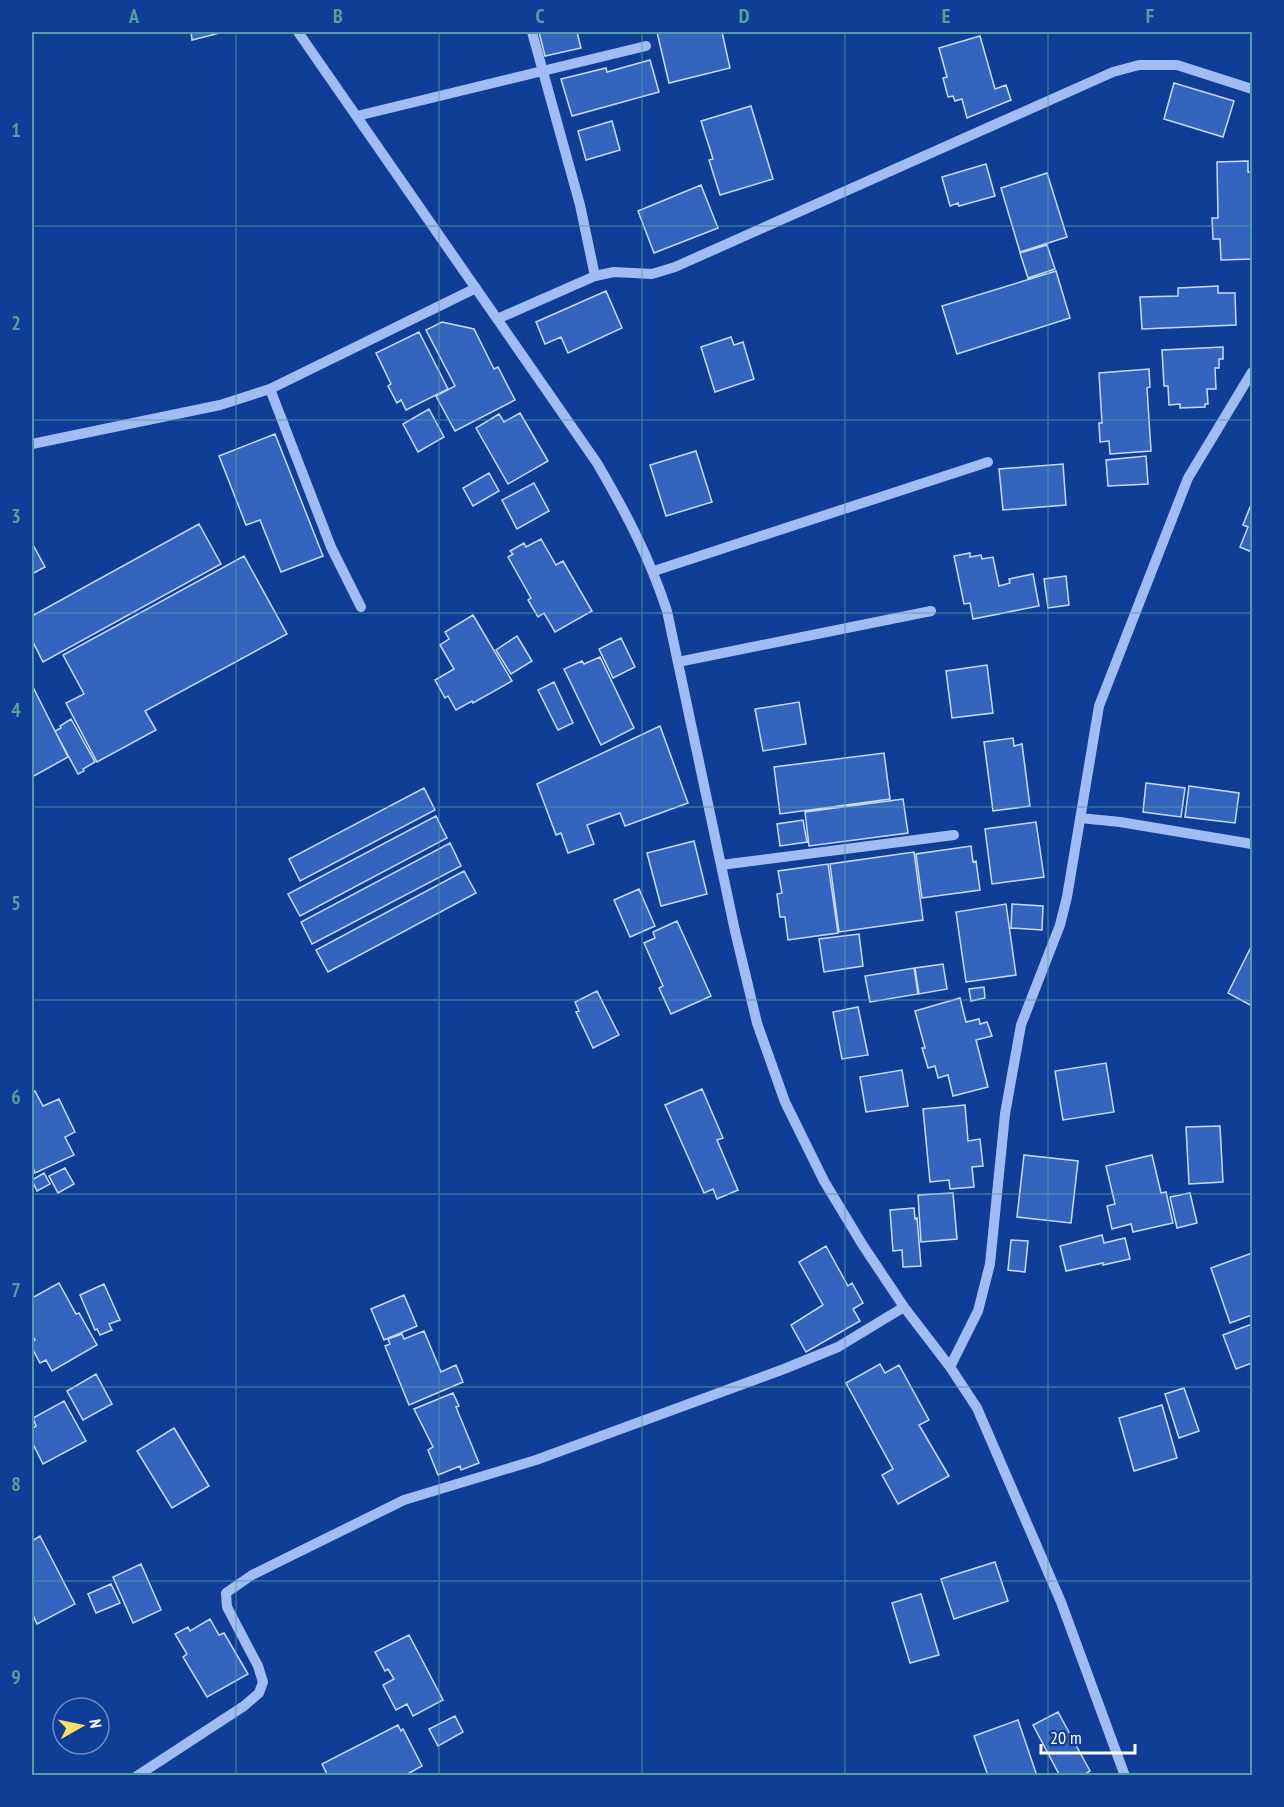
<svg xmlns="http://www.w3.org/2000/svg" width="1284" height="1807" font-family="'PT Sans Narrow',sans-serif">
	<rect width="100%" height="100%" fill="#103e96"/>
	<path fill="#3464bd" stroke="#c7dbfe" stroke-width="1.5" d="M191,32H220V33L192,40Z
		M539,32H577L581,48L545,56Z
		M657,32H722L730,68L669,83Z
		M980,36L995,89L1006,85L1011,100L967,118L962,99L955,101L953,96L948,97L943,78L947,77L939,48Z
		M650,60L659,92L572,116L561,79L606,68L607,72Z
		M1174,83L1234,101L1223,137L1164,119Z
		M751,106L773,179L720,195L709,160L713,159L701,121Z
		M612,121L620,150L586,160L578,131Z
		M1248,161V172H1252V259L1221,260L1220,239H1213L1212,218H1218L1217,162Z
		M986,164L995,196L959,206L958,203L950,206L942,177Z
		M1047,173L1067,237L1020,252L1001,188Z
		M701,185L718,228L654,253L638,211Z
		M1047,245L1055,269L1028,278L1020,253Z
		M1056,271L1070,318L957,354L942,306Z
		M1218,286V293H1235L1236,325L1142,329L1140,297L1178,296V288Z
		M606,291L622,328L568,353L561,337L545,344L536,322Z
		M442,322L474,329L494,369L498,367L515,400L455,431L436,396L455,386L426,330Z
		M419,332L448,389L406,410L401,400L397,403L388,386L391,384L376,353Z
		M731,337L734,345L743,342L754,379L715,392L701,347Z
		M1223,347V359H1219V368H1215L1216,389H1207L1208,404H1205V407L1180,408V404L1169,405L1168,386H1164L1162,350Z
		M1149,369L1150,387L1147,388L1151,451L1110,454L1109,441L1100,442L1099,423H1102L1099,373Z
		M429,409L444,437L418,452L403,424Z
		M520,413L548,461L508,484L476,428L499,414L504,422Z
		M275,434L323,556L281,572L260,520L246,525L219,456Z
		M696,451L712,502L666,516L650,465Z
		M1146,456L1148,484L1108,486L1106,460Z
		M1063,464L1066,505L1003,510L999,469Z
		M489,473L499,491L473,506L463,488Z
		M534,483L549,511L517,529L502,500Z
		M1252,502V552L1240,547L1248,527L1243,525Z
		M199,524L221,564L43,662L32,640V616Z
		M541,539L556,565L563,561L592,611L555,632L544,613L538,617L528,600L531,598L508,557L513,554L510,551L524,543L526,547Z
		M32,543L45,567L32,574Z
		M970,553V557L981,555L982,559L993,557L999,586L1010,583L1009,579L1033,574L1039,606L973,619L970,603L964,604L954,556Z
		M244,556L287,634L145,711L156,730L97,762L66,703L84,694L63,655Z
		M1066,576L1069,605L1048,608L1044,579Z
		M473,615L512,681L473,703L472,701L456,710L448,696L445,698L435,680L454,669L440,645L449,639L445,632Z
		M517,636L532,661L511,674L496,650Z
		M621,638L635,667L613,678L599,649Z
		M600,657L634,728L601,745L564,669L582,661L584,664Z
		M987,665L993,713L952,718L946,671Z
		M554,682L573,723L558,730L538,690Z
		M32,685L68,757L32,777Z
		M799,702L806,744L763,751L755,709Z
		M71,719L95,762L83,769L84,771L78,774L55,731L61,728L60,726Z
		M660,726L688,803L625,826L620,813L587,825L594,844L568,853L561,833L556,835L537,784Z
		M1013,738L1014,746L1022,744L1030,806L993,811L984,742Z
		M884,753L890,799L780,814L774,767Z
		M1146,783L1185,788L1181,817L1143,812Z
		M1189,786L1239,793L1235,823L1185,817Z
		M424,788L435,810L300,881L289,859Z
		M903,799L908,833L809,846L805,812Z
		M436,816L447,838L300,916L288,894Z
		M803,820L807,842L780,846L777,824Z
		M1036,822L1044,877L992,884L985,829Z
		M694,841L707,894L661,906L647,853Z
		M450,843L461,866L312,944L301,922Z
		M971,846L973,862L976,861L980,890L922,898L916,854Z
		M914,852L923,920L839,932L830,864Z
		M828,864L838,933L788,940L785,917H780L777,894L782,893L778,871Z
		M464,871L476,893L328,972L316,950Z
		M639,889L655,926L630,937L614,900Z
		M1006,904L1016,975L966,982L956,912Z
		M1012,904L1043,906L1042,930L1011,928Z
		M677,921L711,996L671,1014L659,988L663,986L644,943L655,938L653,932Z
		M859,934L863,966L824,972L819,939Z
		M1252,945V1006L1228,993Z
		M943,964L947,989L919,994L915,968Z
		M914,968L918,994L870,1002L865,976Z
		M984,987L985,998L971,1001L969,989Z
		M597,991L619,1035L593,1048L576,1012L579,1011L575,1002Z
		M960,998L966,1022L979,1019L980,1024L987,1022L992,1036L976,1040L988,1087L953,1096L948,1075L938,1078L935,1066L928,1068L922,1048H925L915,1011Z
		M858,1007L868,1055L842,1059L833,1012Z
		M1106,1063L1114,1112L1063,1120L1055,1071Z
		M902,1070L908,1106L866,1112L860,1077Z
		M702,1089L723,1138L717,1140L738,1190L717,1199L713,1189L704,1193L665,1105Z
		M35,1091L43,1106L59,1099L75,1132L65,1137L74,1155L35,1173L32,1165V1093Z
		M965,1105L968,1141L980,1139L983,1166L972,1167L974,1187L950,1189L949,1180L930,1182L923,1109Z
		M1220,1126L1223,1182L1189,1184L1186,1127Z
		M1024,1155L1078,1161L1071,1223L1017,1217Z
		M1152,1155L1161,1193L1166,1192L1173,1223L1133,1232L1131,1224L1112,1229L1107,1206L1115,1204L1106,1166Z
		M65,1168L74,1184L58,1193L49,1176Z
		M44,1173L50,1184L37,1191L32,1180Z
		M953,1193L957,1239L921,1242L918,1195Z
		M1190,1193L1197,1223L1177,1228L1170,1197Z
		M914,1208L915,1219L917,1218L921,1266L903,1267L902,1250L893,1251L890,1210Z
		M1102,1235L1104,1243L1125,1238L1130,1259L1103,1265V1263L1066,1271L1060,1246Z
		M1011,1240L1028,1241L1025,1272L1008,1270Z
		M826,1246L848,1286L852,1283L863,1303L853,1309L860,1321L806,1352L791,1325L823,1305L799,1262Z
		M1252,1253V1315L1230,1323L1211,1268Z
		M59,1283L76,1314L79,1313L97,1345L52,1371L46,1360L40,1363L32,1348V1342L35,1340L32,1335V1298Z
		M104,1284L120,1320L109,1324L112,1330L100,1335L97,1329L95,1330L80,1295Z
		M404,1295L417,1326L384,1340L371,1309Z
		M1252,1324V1363L1236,1369L1223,1335Z
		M424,1331L441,1372L456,1365L463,1382L409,1405L385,1346L390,1344L388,1339L402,1334L404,1339Z
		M880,1364L885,1373L899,1365L929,1420L919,1425L949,1476L898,1504L882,1475L893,1469L846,1383Z
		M96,1374L112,1404L83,1420L67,1391Z
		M1184,1388L1199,1431L1179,1438L1165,1394Z
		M453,1393L459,1406L456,1407L479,1463L461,1470L460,1466L438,1475L428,1450L433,1447L414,1409Z
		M64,1401L86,1441L43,1464L32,1442V1429L36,1426L33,1418Z
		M1162,1405L1177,1458L1134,1471L1119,1418Z
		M174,1428L209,1486L172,1508L137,1451Z
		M40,1536L75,1604L37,1624L32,1613V1541Z
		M995,1562L1008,1601L954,1619L941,1579Z
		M141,1564L161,1610L133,1623L113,1577Z
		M111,1584L120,1603L96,1613L88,1594Z
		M921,1594L939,1655L910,1663L892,1603Z
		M210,1619L219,1635L224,1633L248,1674L207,1697L183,1657L187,1654L175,1634L188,1627L190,1631Z
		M409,1635L443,1700L413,1716L407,1704L396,1710L383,1685L394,1679L388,1669L385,1671L375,1652Z
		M1058,1712L1090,1771L1082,1776H1060L1033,1725Z
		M455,1716L463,1732L438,1746L429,1729Z
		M1018,1720L1037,1776H988L974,1736Z
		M398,1725L401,1731L403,1729L422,1766L404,1776H328L322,1764Z"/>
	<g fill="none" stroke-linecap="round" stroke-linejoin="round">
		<path stroke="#9fbdf4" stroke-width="10" d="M298,32L597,463C626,513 649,556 667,611L735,931L757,1023L785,1102L824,1181L862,1244L904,1307L950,1367L977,1408L1061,1602L1125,1776
			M532,32L580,205L595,276
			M357,116L646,46
			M497,319L595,276L614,272L652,274L675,267L1113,72L1139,65H1177L1252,89
			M270,389L331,547L361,607
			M32,444L220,405L270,389L476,288
			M654,571L988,462
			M678,662L931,611
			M1080,818L1120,822L1252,844
			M721,865L954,835
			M950,1367L978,1311L990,1264L1005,1114L1021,1025L1060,925L1067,897L1099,706L1188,478L1252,372
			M137,1776L244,1706L259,1693L263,1682L258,1666L227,1607L226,1593L252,1575L404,1500L536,1460L784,1369L838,1347L904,1307"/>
	</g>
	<path fill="none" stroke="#579f9a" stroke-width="1.5" stroke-opacity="0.55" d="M236,32V1776M439,32V1776M642,32V1776M845,32V1776M1048,32V1776M32,226H1252M32,420H1252M32,613H1252M32,807H1252M32,1000H1252M32,1194H1252M32,1387H1252M32,1581H1252"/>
	<rect width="1284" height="1807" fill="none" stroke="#103e96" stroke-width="66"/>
	<g transform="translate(81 1726) rotate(81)"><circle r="28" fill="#103e96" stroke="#708bc0" stroke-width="1.5"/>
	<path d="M0-4.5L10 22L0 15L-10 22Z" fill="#ffe062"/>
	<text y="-9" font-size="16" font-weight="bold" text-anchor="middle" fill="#ffffff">N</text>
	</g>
	<path d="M1041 1744v9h94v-9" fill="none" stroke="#ffffff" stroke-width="3"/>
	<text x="1050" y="1744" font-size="18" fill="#ffffff" stroke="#103e96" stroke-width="4.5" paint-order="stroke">20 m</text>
	<rect x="33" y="33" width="1218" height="1741" fill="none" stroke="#579f9a" stroke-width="2"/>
	<g font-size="20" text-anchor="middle" font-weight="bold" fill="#579f9a">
		<text x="134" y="23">A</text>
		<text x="338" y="23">B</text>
		<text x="540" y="23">C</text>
		<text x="744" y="23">D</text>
		<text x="946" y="23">E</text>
		<text x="1150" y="23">F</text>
		<text x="16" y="137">1</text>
		<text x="16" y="330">2</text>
		<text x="16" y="523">3</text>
		<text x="16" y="717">4</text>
		<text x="16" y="910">5</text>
		<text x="16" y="1104">6</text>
		<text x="16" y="1297">7</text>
		<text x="16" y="1491">8</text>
		<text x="16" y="1684">9</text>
	</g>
</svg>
